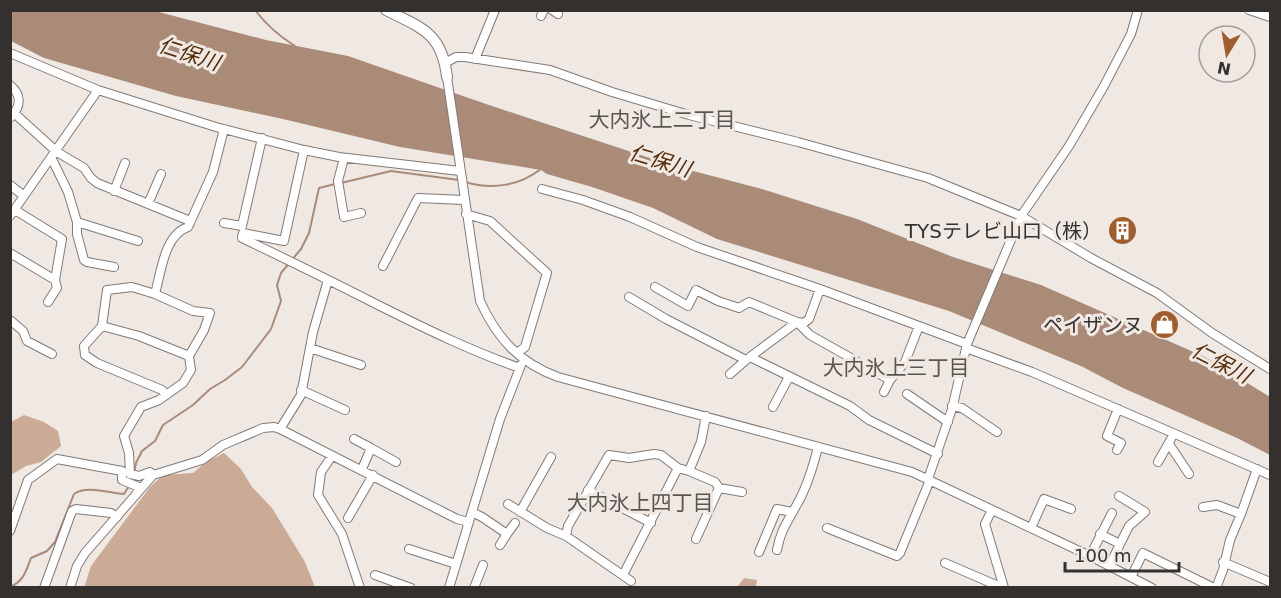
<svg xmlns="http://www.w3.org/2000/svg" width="1281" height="598" font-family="'DejaVu Sans','Noto Sans JP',sans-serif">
	<rect width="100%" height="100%" fill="#efe8e3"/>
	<path fill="#cbab96" d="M24,415L44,422L58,431L61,446L41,462L26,466L11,475V422Z
		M224,453L241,469L252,487L272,508L305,562L315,587L84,588L91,566L150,487L163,475L193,473L206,462Z
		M744,578L757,580L756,587H725L738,586Z"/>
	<path fill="#aa8b78" d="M10,11H155L266,40L348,56L486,104L674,166L762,189L857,219L953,257L1041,285L1205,357L1270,397V455L1237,438L1123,388L1083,367L949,311L717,239L653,208L592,187L547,174L541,170L400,147L283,119L176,96L44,58L11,41Z"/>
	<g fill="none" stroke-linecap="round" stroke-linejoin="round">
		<path stroke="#aa8b78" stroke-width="2" d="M255,10C267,26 279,36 295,46
			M465,182C492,190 519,186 541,169
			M341,183L391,171L459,180
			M134,473L136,463L142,451L155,441L163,425L193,405L210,389L225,380L242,367L271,329L281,301L277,285L281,273L301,249L309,233L319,188L335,184
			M10,587C24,581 26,571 31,558L47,551L55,542L74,494C86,485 110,493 124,494L129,486"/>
		<defs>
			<path id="minor" d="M552,10L558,14
				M1249,10L1270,17
				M541,16L544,10
				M10,53L98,90L216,127L304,150L339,157L460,171
				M475,59L495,10
				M445,63L456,57H465L550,70L612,92L689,115L798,142L928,178L1021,216L1091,258L1157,293L1212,333L1270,369
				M447,77L480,301C497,338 519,363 558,377L912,472L1090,556L1152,588
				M10,85C22,95 21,106 11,117
				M14,113L57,152L84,168L91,178L97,183L190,221
				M344,158L338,181L344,217L361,213
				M52,159L68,192L77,222L138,241
				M10,185L24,196
				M542,189L583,200L630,217L697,247L820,289L967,344
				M114,191L125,163
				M148,204L161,174
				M15,210L62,239L55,280L57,288L48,302
				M466,214L490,221L547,273L525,347L517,353
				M10,216L98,90
				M77,222V234L84,260L87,262L114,267
				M224,223L242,226L262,138
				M242,237L243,233L284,241L304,150
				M242,238C288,260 333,282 378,305C424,328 471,351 520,368
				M10,253L55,280
				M383,266L418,198L464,200
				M655,287L688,306L696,290L718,301L739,308L749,302L797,322L810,335L890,380
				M155,294C161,273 164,235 188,227L213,172L224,129
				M629,297L666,319L746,360
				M10,320L23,331L27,341L52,354
				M102,326L139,336L189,356
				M310,348L361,365
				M966,348L1032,372L1270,475
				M750,357L850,406L869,420L938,454
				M730,374L746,360L797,322L804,323L809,319L820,289
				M301,390L345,410
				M884,392L890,380L905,362L919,326
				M907,394L948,422
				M952,406L962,408L997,432
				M773,407L789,377
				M280,429L301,395L313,332L328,280
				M354,439L371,448L362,469
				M1169,444L1189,474
				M371,448L396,462
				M1117,450L1121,443L1107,436L1118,409
				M332,456L321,472L318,495L342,534L360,588
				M1158,462L1171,439
				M153,475L150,472L139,476L130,474L129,453L124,436L141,407L159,400L183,383L191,370L189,356L204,330L210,313L193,311L155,294L132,287L107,290L102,326L84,346L85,355L97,363L162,390L166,395
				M928,479L952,409L967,344L1021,216L1069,146L1104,86L1131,34L1138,10
				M719,488L742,492
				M588,490L651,523
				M1119,496L1145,512L1129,526L1120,544
				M508,504L547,528L566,536
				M1203,507L1217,505L1241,514
				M992,510L985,524L1004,588
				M472,512L482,517L507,534L500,545
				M520,512L551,457
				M348,518L373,475
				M827,528L897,556L900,553L930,480
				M1031,528L1044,499L1071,509
				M10,531L28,480L57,459L122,471V480L141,488
				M507,534L515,523
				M1100,534L1120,544L1110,565
				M696,539L719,488L715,482L689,471L701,442L706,416
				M409,549L456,564
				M777,550C781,529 787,523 796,506C807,488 813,467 818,447
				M759,552L777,509L792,512
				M1090,556L1112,513
				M1223,562L1270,582
				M945,563L996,585L1003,584
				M375,575L411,588
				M623,575L678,468
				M1131,577L1143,553L1214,588
				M631,581L566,536L568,526L609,455L629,458L654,454L661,455L678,468L689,471
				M44,588L72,511L76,509L111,513L117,517
				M70,588L77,566L85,553L153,475L202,460L223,445L263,428L274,427L280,429L457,519L469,522
				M449,588L500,419L521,365
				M474,588L483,565
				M1216,588L1223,570L1230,540L1241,514L1257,469"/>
			<path id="major" d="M386,10C422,28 442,33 447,77"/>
		</defs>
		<use href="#minor" stroke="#817a76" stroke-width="10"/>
		<use href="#major" stroke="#817a76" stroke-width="12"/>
		<use href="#minor" stroke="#fff" stroke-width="8"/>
		<use href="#major" stroke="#fff" stroke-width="10"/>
	</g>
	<defs>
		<symbol id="building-disc" viewBox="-11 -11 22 22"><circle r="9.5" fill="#a15e2d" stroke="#efe8e3"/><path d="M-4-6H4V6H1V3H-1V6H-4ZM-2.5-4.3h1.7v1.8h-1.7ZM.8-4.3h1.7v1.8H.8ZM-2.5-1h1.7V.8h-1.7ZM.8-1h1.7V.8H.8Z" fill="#fff"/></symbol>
		<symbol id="shop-disc" viewBox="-11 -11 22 22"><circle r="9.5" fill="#a15e2d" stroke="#efe8e3"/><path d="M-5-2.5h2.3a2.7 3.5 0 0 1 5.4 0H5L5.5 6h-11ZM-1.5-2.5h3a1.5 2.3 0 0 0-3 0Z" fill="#fff"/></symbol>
	</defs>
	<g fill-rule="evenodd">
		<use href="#building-disc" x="1106" y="214" width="33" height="33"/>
		<use href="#shop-disc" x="1148" y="308" width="33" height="33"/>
	</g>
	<g text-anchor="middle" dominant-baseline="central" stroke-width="6" stroke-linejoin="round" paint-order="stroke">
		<g font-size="20" fill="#33302e" stroke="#efe8e3" text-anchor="end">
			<text x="1102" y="231">TYSテレビ山口（株）</text>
			<text x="1143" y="325">ペイザンヌ</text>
		</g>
		<g font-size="21" font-style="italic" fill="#552b08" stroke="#efe8e3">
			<text transform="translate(189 54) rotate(18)">仁保川</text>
			<text transform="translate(660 161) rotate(17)">仁保川</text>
			<text transform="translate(1221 363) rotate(27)">仁保川</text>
		</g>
		<g font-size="21" fill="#5b5551" stroke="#efe8e3">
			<text x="662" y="120">大内氷上二丁目</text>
			<text x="896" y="368">大内氷上三丁目</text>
			<text x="640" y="503">大内氷上四丁目</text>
		</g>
	</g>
	<rect width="1281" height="598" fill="none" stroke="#33302e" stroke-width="24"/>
	<g transform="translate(1227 54) rotate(191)"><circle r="28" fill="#efe8e3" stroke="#a49e9b" stroke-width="1.5"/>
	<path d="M0-4.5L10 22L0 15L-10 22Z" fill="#a15e2d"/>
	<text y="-9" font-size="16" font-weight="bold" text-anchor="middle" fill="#33302e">N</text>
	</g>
	<path d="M1065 562v9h114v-9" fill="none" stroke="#33302e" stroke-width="3"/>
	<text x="1074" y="562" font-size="18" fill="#33302e" stroke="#efe8e3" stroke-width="4.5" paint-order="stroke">100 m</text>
</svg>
